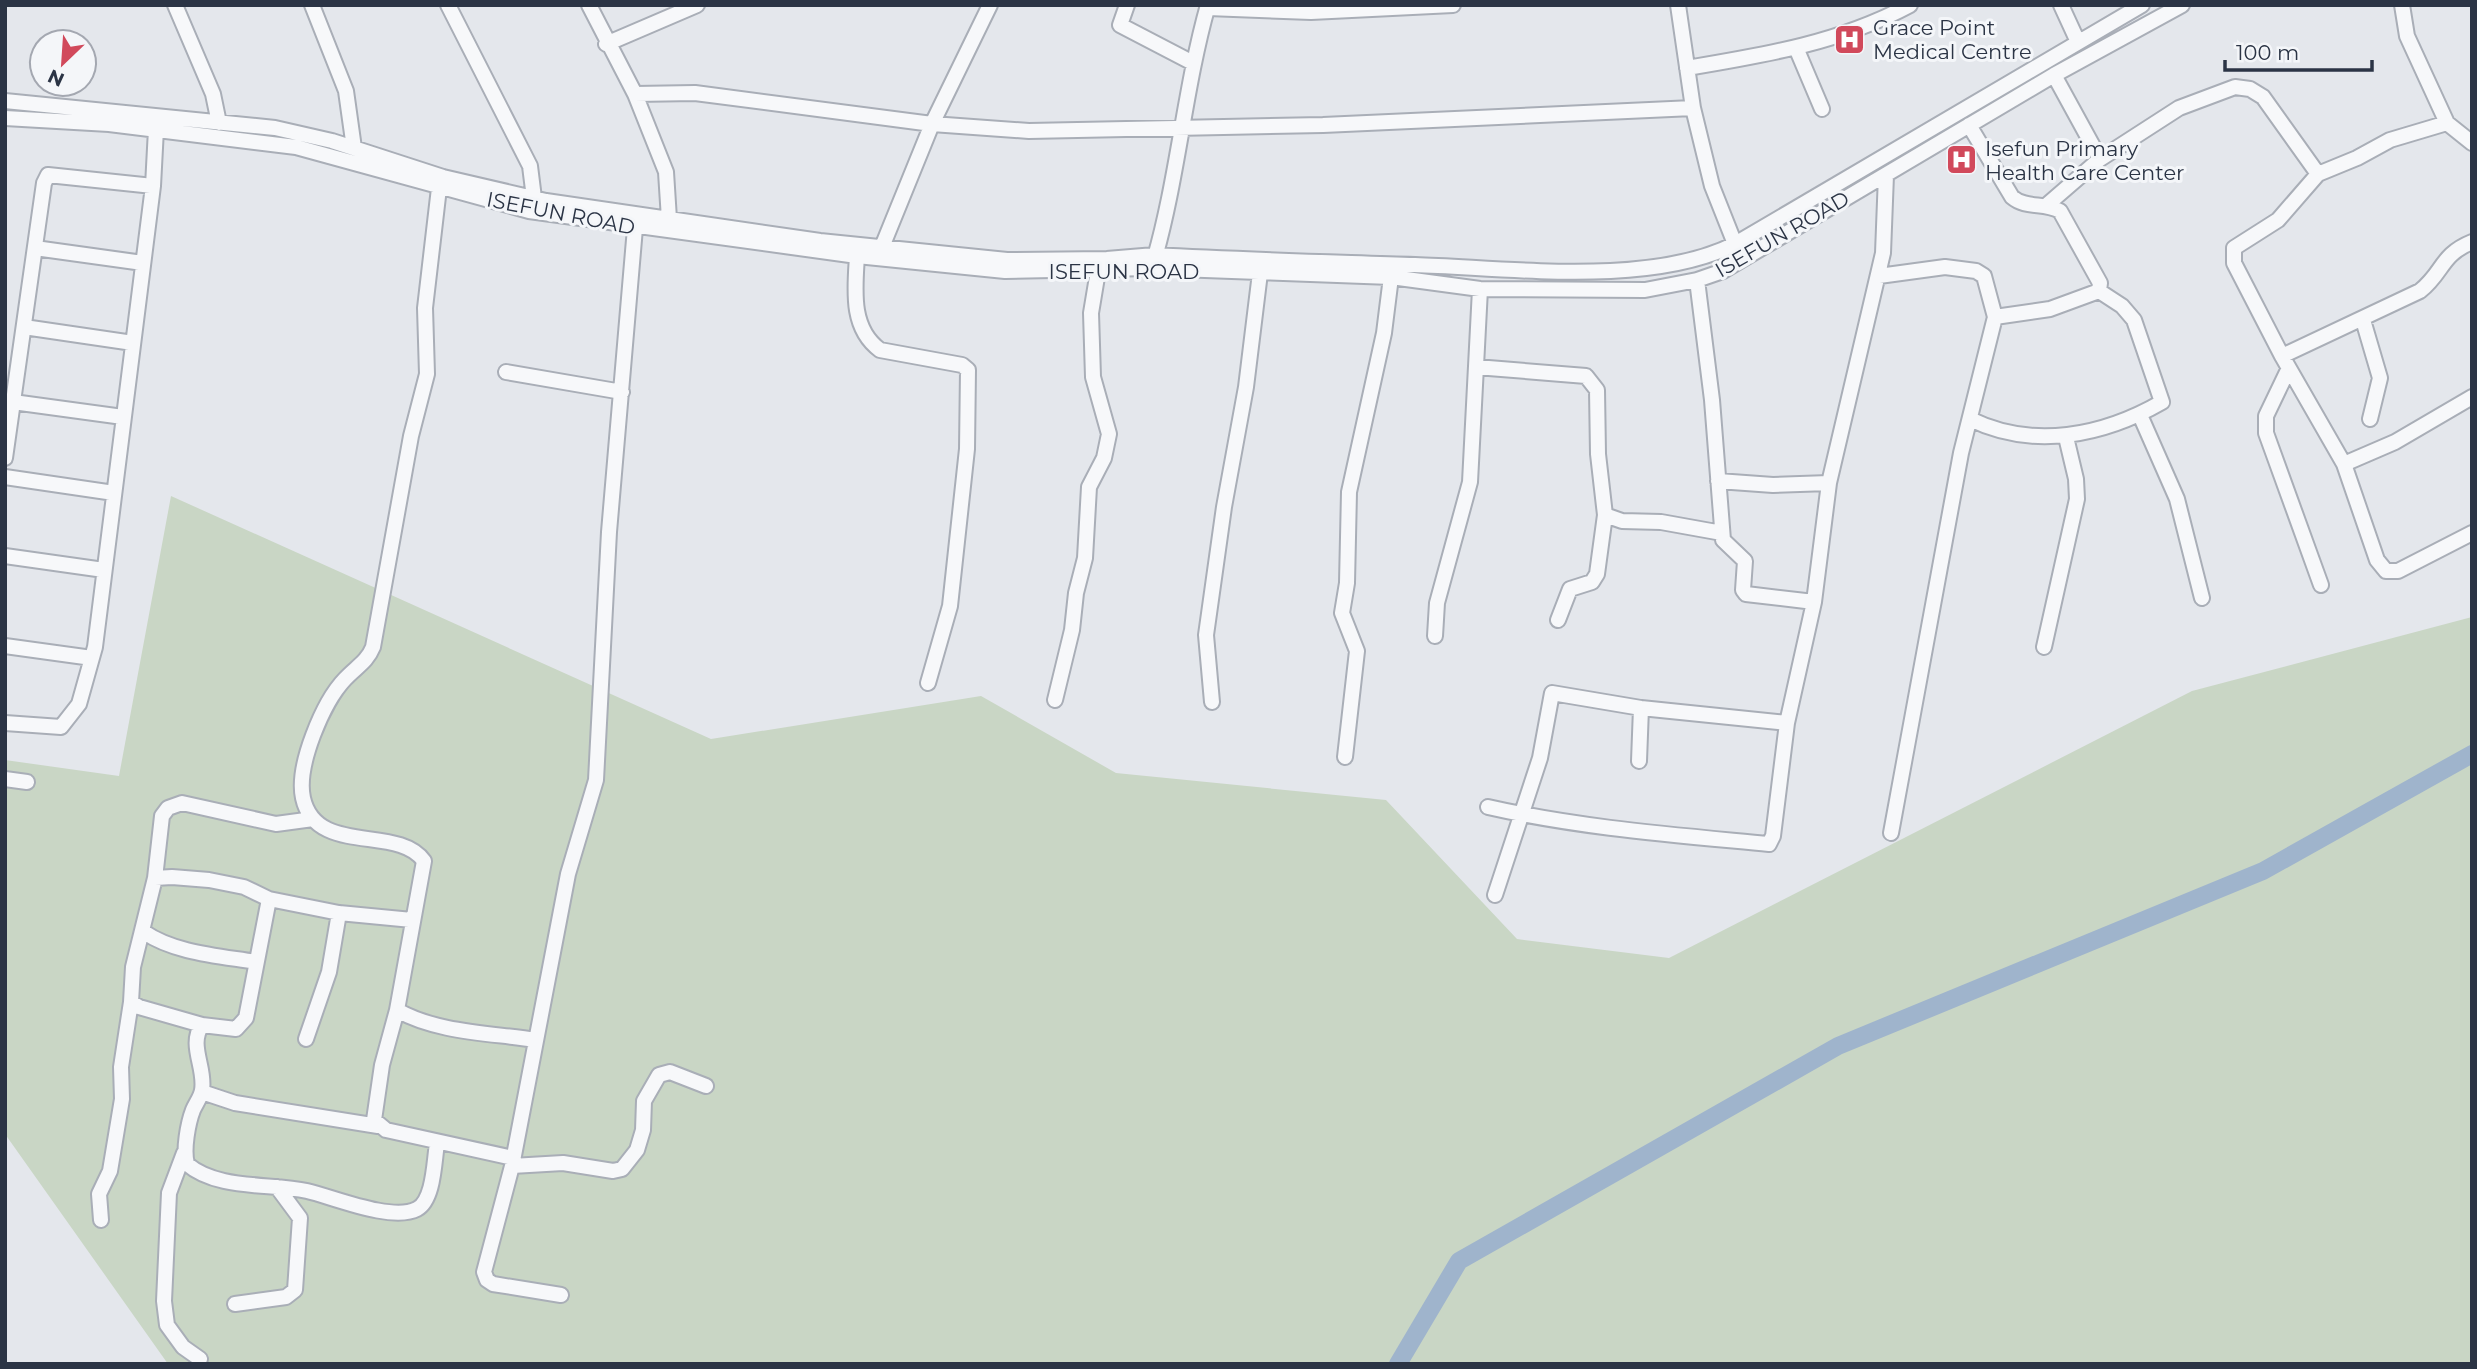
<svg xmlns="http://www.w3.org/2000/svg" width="2477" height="1369" font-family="Montserrat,sans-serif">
	<rect width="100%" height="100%" fill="#e4e7ec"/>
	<path fill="#c9d6c5" d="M171,496L711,739L981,696L1116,773L1386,800L1517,939L1669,958L2192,691L2472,617V1364H168L5,1134V760L119,776Z"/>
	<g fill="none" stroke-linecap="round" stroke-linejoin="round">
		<path stroke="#9fb4cc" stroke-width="18" d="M1398,1364L1459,1261L1838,1046L2263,871L2472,754"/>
		<defs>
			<path id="minor" d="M175,5L213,94L219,123
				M312,5L346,91L354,148
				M448,5L530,166L534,198
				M589,5L635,94L666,172L669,219
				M1127,5L1120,25L1193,63
				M1678,5L1693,108L1712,186L1735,244
				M2061,5L2078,42
				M2402,5L2407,36L2447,123L2472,143
				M1208,8L1311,12L1453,5
				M606,44L697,5
				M1797,50L1822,109
				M1687,68C1765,55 1839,43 1910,5
				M2054,75L2100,159
				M635,94L695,93L932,124L1029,131L1323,125L1693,108
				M5,101L275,128L332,141L443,177L546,201L820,241L1007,260L1107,259L1155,255C1242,260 1328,262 1415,265C1510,268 1650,287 1735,244L2142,5
				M5,118L109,124L296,147L529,211L857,256L1005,271L1151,268L1391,277L1480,289L1645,290L1697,280L1723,271L2054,75L2182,5
				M2447,123L2390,140L2357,158L2318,174L2278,220L2234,248V263L2282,356L2344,464L2377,560L2386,571H2398L2472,533
				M1969,125L2012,197C2026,209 2044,202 2060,211L2100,283L2099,291L2050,309L1995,317
				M439,188L425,308L427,374L411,436L373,647C367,662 356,667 345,679C323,702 296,766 303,798C316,857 398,824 424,861L397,1010L382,1065L374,1120L386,1130L513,1158
				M2048,204L2100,159L2179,108L2235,87L2250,89L2263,97L2318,174
				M635,228L609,532L596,780L568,874L512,1166L563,1163L613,1171L622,1169L637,1150L643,1130L644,1101L659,1075L670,1072L706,1086
				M882,247L932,124L990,5
				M35,248L143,263
				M857,256C855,289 850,328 880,350L962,365L968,370L967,449L950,606L928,683
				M1153,264C1178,179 1184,90 1208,5
				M1879,276L1945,267L1976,271L1984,276L1995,317L1961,453L1891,833
				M1697,280L1712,400L1723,540L1745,561L1743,590L1746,594L1814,602
				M2363,320L2380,378L2370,419
				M24,327L133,343
				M2282,356L2420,291C2444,272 2440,255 2472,242
				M1476,367L1586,376L1597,390L1598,454L1605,515L1597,574L1592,582L1570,589L1558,620
				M2289,368L2266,416V433L2321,585
				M506,372L622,392
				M13,402L123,417
				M2140,415L2177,499L2202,598
				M1970,419C2033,450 2103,436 2162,402L2134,320L2122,306L2099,291
				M5,458L44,183L48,175L153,186
				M2344,464L2395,442L2472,397
				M5,477L114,493
				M1718,481L1773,485L1829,483
				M1605,515L1622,521L1661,522L1722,533
				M5,556L104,570
				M1435,636L1437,603L1470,482L1480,289
				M5,646L92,658
				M2044,647L2077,499L2076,479L2066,437
				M1055,700L1072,630L1076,593L1085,558L1089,487L1104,458L1109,434L1093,377L1091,313L1098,271
				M1212,702L1206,635L1224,507L1246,387L1260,273
				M5,723L61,727L79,704L95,647L153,186L156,129
				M1345,757L1357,651L1342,613L1347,583L1349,492L1384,333L1391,277
				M1639,761L1641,708
				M5,779L27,782
				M1488,807C1580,828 1675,835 1769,844L1773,836L1787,723L1814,602L1829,483L1883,253L1886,175
				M155,878L172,877L209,880L244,887L269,899L339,913L412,920
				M1495,895L1540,758L1552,693L1641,708L1787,723
				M269,899L246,1018L236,1029L202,1025C188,1045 206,1068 202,1090C201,1097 196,1103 193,1110C188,1123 183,1150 187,1164C217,1190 270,1183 307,1191C333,1197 392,1222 417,1209C434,1200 434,1161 437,1144
				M144,932C174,953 220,956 256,962
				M397,1010C437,1033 491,1033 536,1040
				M202,1025L139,1007L131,1002L133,967L155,878L162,816L168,808L182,803L276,824L313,819
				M306,1039L329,972L339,913
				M202,1092L235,1103L378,1126
				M184,1153L169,1193L164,1301L167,1325L183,1347L200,1359
				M512,1166L484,1272L487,1280L493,1284L561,1295
				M101,1220L99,1194L110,1171L122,1099L121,1067L131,1002
				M235,1304L286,1297L295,1290L300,1218L277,1187"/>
		</defs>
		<use href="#minor" stroke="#a9aeb7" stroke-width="18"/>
		<use href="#minor" stroke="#f7f8fa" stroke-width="14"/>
	</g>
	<defs>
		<symbol id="hospital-square" viewBox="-11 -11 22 22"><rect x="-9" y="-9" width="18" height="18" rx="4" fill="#d1495b" stroke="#f4f6f9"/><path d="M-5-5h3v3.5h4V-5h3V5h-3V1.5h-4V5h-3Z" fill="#fff"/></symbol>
	</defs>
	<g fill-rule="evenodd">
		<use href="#hospital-square" x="1832" y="22" width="35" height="35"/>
		<use href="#hospital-square" x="1944" y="142" width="35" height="35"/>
	</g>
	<g text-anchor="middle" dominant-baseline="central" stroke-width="6" stroke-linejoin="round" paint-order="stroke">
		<g font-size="21" fill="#2b3445" stroke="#f4f6f9" text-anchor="start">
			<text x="1873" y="27">Grace Point<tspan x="1873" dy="24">Medical Centre</tspan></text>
			<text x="1985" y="148">Isefun Primary<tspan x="1985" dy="24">Health Care Center</tspan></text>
		</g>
		<g font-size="21" fill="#2b3445" stroke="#f4f6f9">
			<text transform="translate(561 213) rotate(11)">ISEFUN ROAD</text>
			<text transform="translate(1782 234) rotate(-30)">ISEFUN ROAD</text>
			<text x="1124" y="271">ISEFUN ROAD</text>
		</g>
	</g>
	<rect width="2477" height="1369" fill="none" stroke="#2b3445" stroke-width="14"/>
	<g transform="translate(63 63) rotate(205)"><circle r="33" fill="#f4f6f9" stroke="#a4a8b1" stroke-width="2"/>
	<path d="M0-5L12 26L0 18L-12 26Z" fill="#d1495b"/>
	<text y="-10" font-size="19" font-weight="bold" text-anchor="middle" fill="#2b3445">N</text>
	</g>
	<path d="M2225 60v10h147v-10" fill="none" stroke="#2b3445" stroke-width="3.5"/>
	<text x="2236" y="60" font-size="21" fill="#2b3445" stroke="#f4f6f9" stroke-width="5" paint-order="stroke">100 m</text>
</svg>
